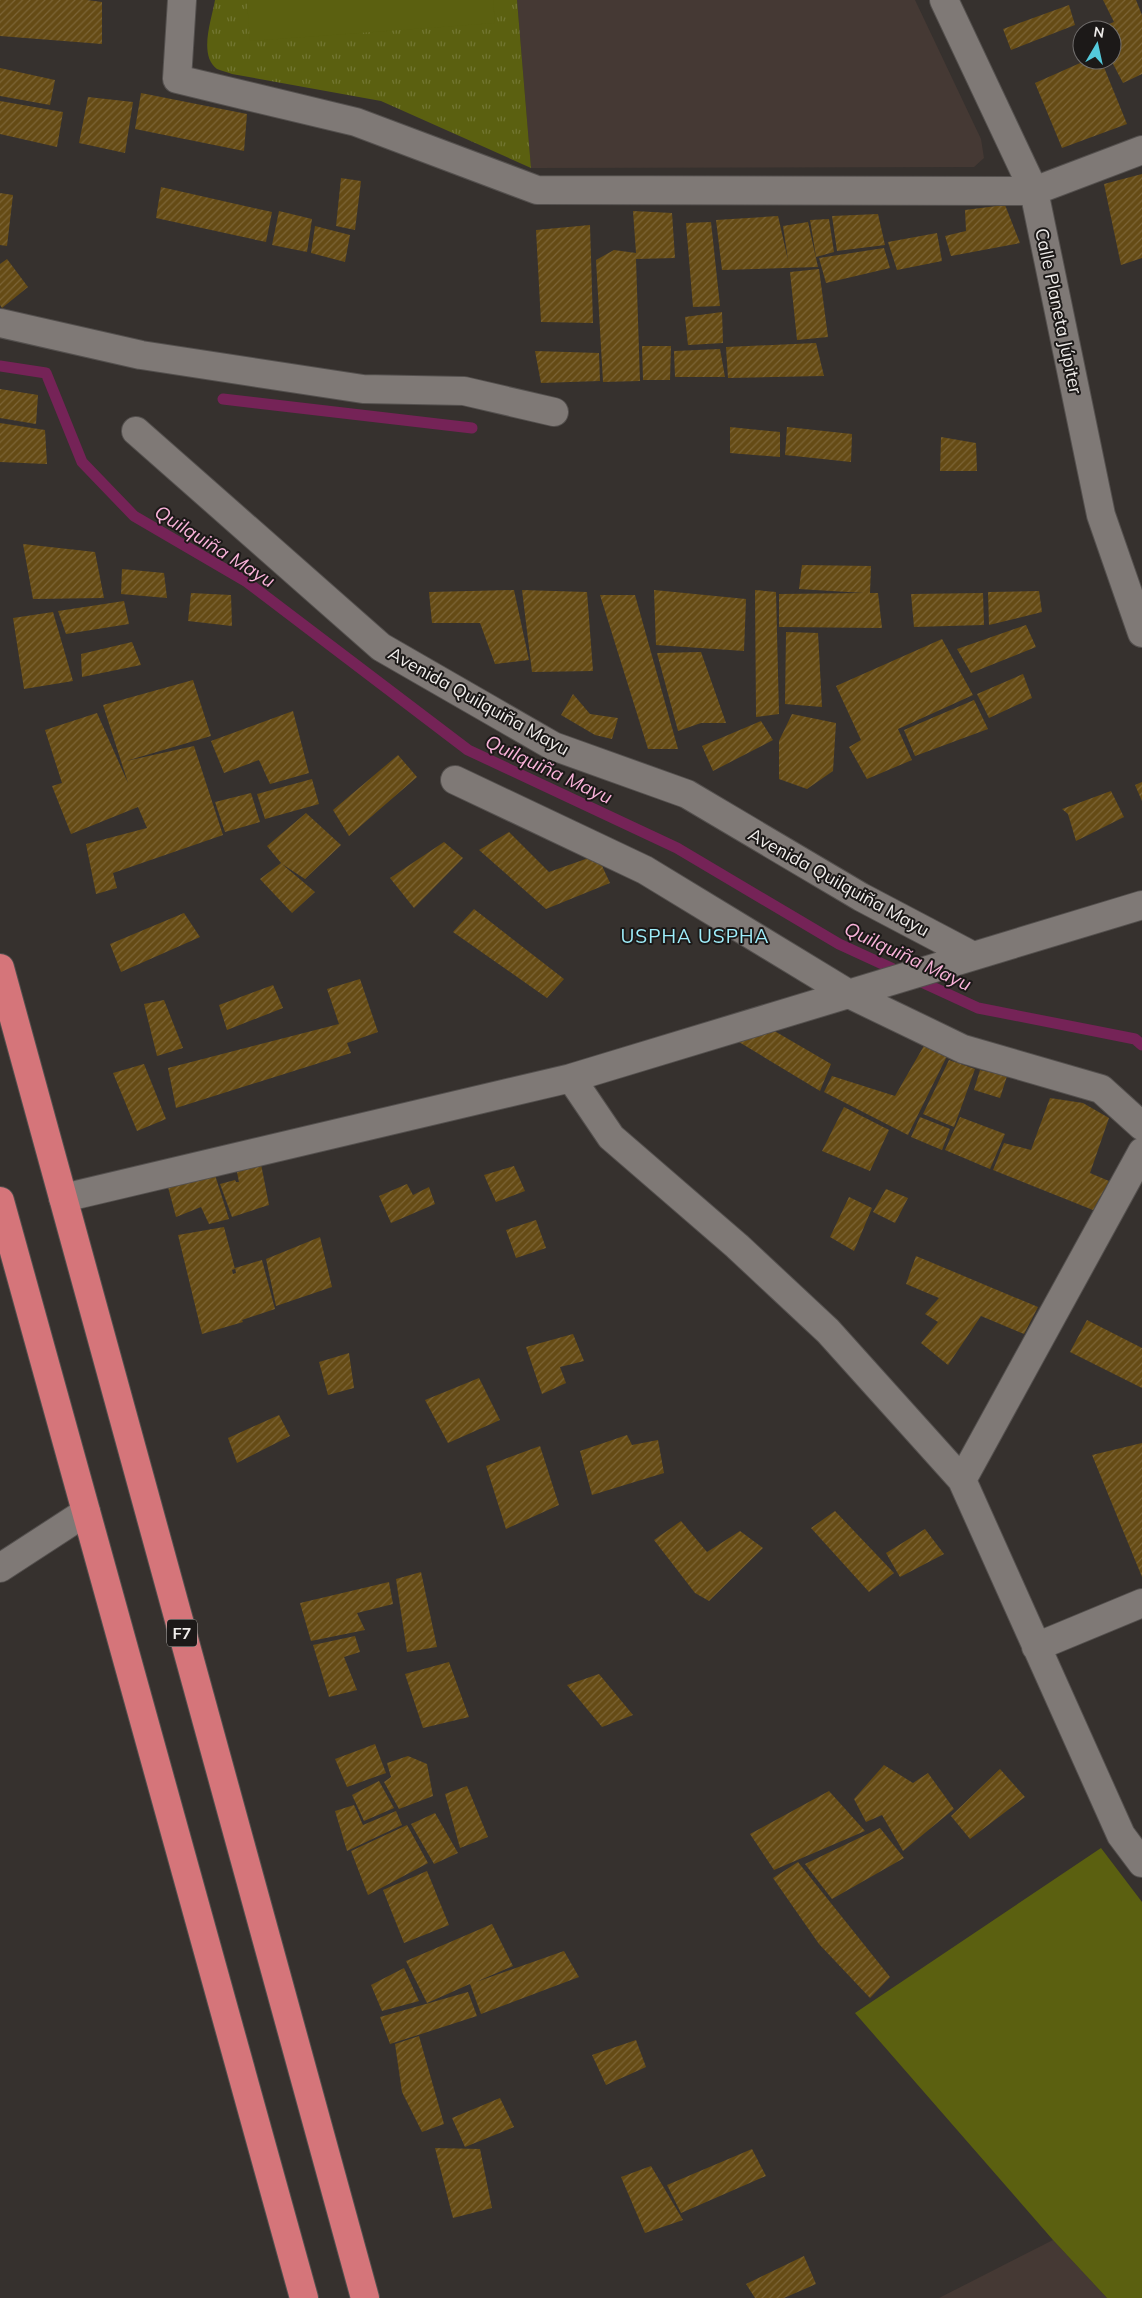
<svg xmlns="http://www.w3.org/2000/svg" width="1142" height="2298" font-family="Mulish,sans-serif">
	<defs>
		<pattern id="park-tufts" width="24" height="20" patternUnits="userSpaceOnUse" patternTransform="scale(1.25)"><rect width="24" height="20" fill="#5b6010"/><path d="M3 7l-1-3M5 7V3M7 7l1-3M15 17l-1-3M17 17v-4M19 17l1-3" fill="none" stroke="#737733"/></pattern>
		<pattern id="building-hatch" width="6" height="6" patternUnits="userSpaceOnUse" patternTransform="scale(1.25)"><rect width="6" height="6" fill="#654b15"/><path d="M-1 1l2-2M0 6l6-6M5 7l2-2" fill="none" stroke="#7c6537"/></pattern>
	</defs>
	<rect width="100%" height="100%" fill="#36312e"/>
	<path fill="#453934" d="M517,0H915L981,139L984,158L974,167L531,168Z
		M1053,2240L1107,2298H939Z"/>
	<path fill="url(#park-tufts)" d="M215,0H517L531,168L381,101L232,74C228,72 221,71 217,69C198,55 212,19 215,0Z"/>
	<path fill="#5b6010" d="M247,0H493L495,23L250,41Z
		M1101,1848L1142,1902V2298H1107L1053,2240L855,2013Z"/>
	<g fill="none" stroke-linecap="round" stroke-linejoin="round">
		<path stroke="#752357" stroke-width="11" d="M0,366L46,373L82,462L134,516L247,582L468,750L677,848L839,944L978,1008L1135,1039L1142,1045
			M223,399L472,428"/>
	</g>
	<path fill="url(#building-hatch)" d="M0,0H87L102,2V44L0,36Z
		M1103,0H1136L1142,15V74L1123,83L1111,60L1112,30H1094L1114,22Z
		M1069,5L1075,25L1011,50L1003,29Z
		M1087,60H1101L1127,124L1062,148L1035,83Z
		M0,68L55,80L50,105L0,96Z
		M141,93L247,114L244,151L135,129Z
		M88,97L133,102L125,153L79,143Z
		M0,101L63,112L57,147L0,134Z
		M1142,174V258L1121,265L1104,184Z
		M341,178L361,181L355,230L336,226Z
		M161,187L272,212L266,242L156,218Z
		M0,193L13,195L7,246L0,245Z
		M1005,205L1020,243L951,256L945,236L966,231L965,210Z
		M279,211L312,219L307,252L272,245Z
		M633,211L672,213L675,258L636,259L640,381L603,382L596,260L614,250L636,253Z
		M878,214L885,245L837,251L832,216Z
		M778,216L788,260L783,226L808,222L818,267L722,270L716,220Z
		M829,219L834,252L816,257L810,220Z
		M711,222L720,306L693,307L686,223Z
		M590,225L593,323L541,322L536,230Z
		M315,226L350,235L345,262L311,253Z
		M937,233L942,261L897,270L888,242Z
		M884,248L890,268L826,283L819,258Z
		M7,259L28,287L2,308L0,305V264Z
		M819,269L828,337L797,340L790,272Z
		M722,312L723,343L688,345L685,317Z
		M816,343L824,376L728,378L726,347Z
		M642,346H671L670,380H643Z
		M720,349L725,377H675L674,351Z
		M535,351L599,353L600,381L541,383Z
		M0,389L38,395L36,424L0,418Z
		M0,423L45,430L47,464L0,462Z
		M730,427L780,432V457L730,453Z
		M787,427L852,434L851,462L785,455Z
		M941,437L976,443L977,471H940Z
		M23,544L95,552L104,598L33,599Z
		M802,565L871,566L870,593H878L882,628L779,627V594L864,593L799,589Z
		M122,569L164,573L167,598L121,594Z
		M514,590L529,660L495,664L480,623H432L429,592Z
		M522,590L587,592L593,671L532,672Z
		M654,590L746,599L744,651L656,645Z
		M755,590L776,592L779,714L756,717Z
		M1039,591L1042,612L989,625L988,592Z
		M191,593L231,595L232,626L188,621Z
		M983,593L984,625L914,627L911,594Z
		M600,595H635L678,749H648Z
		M124,601L129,624L66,634L58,611Z
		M53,612L73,681L24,689L13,618Z
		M1026,625L1036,647L971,673L957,649Z
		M786,632L818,633L822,707L785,704Z
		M942,639L973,695L898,729L912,760L867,779L849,747L861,740L836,686Z
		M132,642L141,665L82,677L81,654Z
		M701,652L726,723H701L678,731L657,653Z
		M1023,674L1032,698L989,718L977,694Z
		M193,680L211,736L126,761L194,746L223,835L113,873L117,888L96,894L86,844L147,828L138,807L71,834L52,786L62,783L45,730L97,713L128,783L103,705Z
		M573,694L590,714L618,718L612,739L595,735L561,715Z
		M974,700L988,729L915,756L904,730Z
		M293,711L309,773L270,784L259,760L224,773L211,741Z
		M792,714L836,723L833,771L807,789L779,779V741Z
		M761,721L773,740L713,771L702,746Z
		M398,755L417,777L349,836L333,810Z
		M312,779L319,804L265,819L257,794Z
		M1142,782V801L1135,785Z
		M1111,791L1124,817L1076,841L1068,814L1062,809Z
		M251,793L260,822L225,832L215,802Z
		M306,813L341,845L305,879L282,864L315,892L292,913L260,879L281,863L267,846Z
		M509,832L549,872L597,855L610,883L546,909L479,850Z
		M444,842L463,858L414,908L390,878Z
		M474,909L564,979L547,998L453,932Z
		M184,913L200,937L121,972L110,944Z
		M360,979L378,1032L347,1043L351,1053L176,1108L168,1068L339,1024L327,989Z
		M273,985L283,1008L227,1030L219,1005Z
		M164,1000L183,1048L157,1056L144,1004Z
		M771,1029L831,1064L820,1091L739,1042Z
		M925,1044L947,1056L908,1135L824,1092L832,1076L895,1096Z
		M949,1060L975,1069L954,1127L923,1114Z
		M144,1064L166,1119L137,1131L113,1073Z
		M980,1070L1007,1076L1000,1098L974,1090Z
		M1050,1098L1083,1103L1109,1118L1090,1173L1109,1181L1093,1210L993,1170L1004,1143L1031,1150Z
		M844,1107L889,1130L870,1171L822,1151Z
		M920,1117L950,1129L942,1150L911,1137Z
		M960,1117L1005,1134L990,1169L945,1150Z
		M260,1159L269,1205L232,1217L220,1184L235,1180L236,1182H239L236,1167Z
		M514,1166L525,1191L496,1202L484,1175Z
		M215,1175L229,1219L209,1224L201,1207L176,1217L168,1187Z
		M407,1184L413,1195L429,1187L435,1204L391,1223L379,1196Z
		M886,1189L908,1198L895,1223L873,1212Z
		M849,1197L872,1208L854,1251L830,1237Z
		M536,1220L546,1248L516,1258L506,1230Z
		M224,1227L235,1269L232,1270L233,1274L236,1273L235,1268L262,1260L275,1309L242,1320L243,1322L202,1334L178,1235Z
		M320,1237L332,1287L276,1306L266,1259Z
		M916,1256L1038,1307L1024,1334L981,1316L948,1365L921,1343L938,1322L925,1314L939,1298L906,1284Z
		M1087,1320L1142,1348V1388L1070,1352Z
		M573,1334L584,1361L560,1367L566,1383L542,1394L526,1347Z
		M349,1353L354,1388L328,1395L319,1362Z
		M479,1378L500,1420L448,1443L425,1400Z
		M279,1415L290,1436L237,1463L228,1438Z
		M627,1435L632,1445L658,1440L664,1473L592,1495L580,1451Z
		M1142,1443V1577L1092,1455Z
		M540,1446L559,1505L506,1529L486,1466Z
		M835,1511L894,1573L869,1592L811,1528Z
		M681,1521L707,1552L740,1531L763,1548L709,1601L695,1593L654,1540Z
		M925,1529L944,1554L900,1577L886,1553Z
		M421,1572L437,1647L407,1652L396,1579Z
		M389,1582L393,1604L357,1613L365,1630L311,1641L300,1603Z
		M355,1636L360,1652L344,1657L357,1690L329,1697L313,1645Z
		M449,1662L469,1717L423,1728L405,1674Z
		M599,1674L633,1715L602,1727L567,1685Z
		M375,1744L386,1773L347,1787L335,1759Z
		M408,1756L427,1764L433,1796L399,1809L384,1782L391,1777L387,1763Z
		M884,1765L913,1783L928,1773L954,1809L903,1851L882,1815L866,1822L854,1799Z
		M1000,1769L1025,1797L970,1839L951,1816Z
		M379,1781L394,1808L364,1821L352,1795Z
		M467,1786L488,1837L460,1848L445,1794Z
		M829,1791L865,1831L774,1870L750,1834Z
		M354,1805L363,1825L396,1811L402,1825L347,1851L335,1811Z
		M435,1813L458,1853L434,1864L411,1824Z
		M407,1825L428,1863L368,1895L351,1851Z
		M880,1828L904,1858L832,1899L805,1864Z
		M798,1862L890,1977L870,1998L819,1944L773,1878Z
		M427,1871L449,1925L404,1943L383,1890Z
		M492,1924L513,1966L476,1982L564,1951L579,1977L481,2014L470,1984L427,2003L406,1961Z
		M404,1968L419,2001L382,2011L371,1985Z
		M468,1992L477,2016L390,2044L380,2017Z
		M419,2036L444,2124L422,2132L402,2092L395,2044Z
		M636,2040L646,2067L606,2085L592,2055Z
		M500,2098L514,2127L465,2147L452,2118Z
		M435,2148L480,2149L492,2208L453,2218Z
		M752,2149L766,2176L681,2213L667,2185Z
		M651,2166L683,2220L645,2233L621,2177Z
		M804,2256L816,2284L784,2298H755L746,2284Z"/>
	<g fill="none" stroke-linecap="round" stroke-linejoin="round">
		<defs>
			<path id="minor" d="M182,0L177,79L356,122L537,190L1034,191L1142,150
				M944,0L1034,191L1101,515L1142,633
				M0,323L141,355L363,389L464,391L554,412
				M136,431L381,647L553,746L687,794L861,897L973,956
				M455,780L645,870L849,994L963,1049L1101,1089L1142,1126
				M571,1078L611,1137L737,1246L828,1331L962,1480L1121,1835L1142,1863
				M63,1198L571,1078L1142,905
				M962,1480L1142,1152
				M0,1568L86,1512
				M1036,1647L1142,1603"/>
			<path id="highway" d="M0,968L365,2298
				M0,1201L304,2298"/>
		</defs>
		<use href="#minor" stroke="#54504e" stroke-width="30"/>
		<use href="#highway" stroke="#54504e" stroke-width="30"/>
		<use href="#minor" stroke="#7f7976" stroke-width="28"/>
		<use href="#highway" stroke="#d5757a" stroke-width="28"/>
	</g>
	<g text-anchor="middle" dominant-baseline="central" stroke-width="4" stroke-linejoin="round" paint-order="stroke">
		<rect fill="#1c1918" stroke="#b1aeac" stroke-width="1" x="167" y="1619.5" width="30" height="27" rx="4"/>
		<g font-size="16" font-weight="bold" fill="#f1eeec">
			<text x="182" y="1633">F7</text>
		</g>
		<g font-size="18" fill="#f1eeec" stroke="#1c1918">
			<text transform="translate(1059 311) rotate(78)">Calle Planeta Júpiter</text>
			<text transform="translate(479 701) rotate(29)">Avenida Quilquiña Mayu</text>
			<text transform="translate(839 882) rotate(29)">Avenida Quilquiña Mayu</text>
		</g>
		<g font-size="19" font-style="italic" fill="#f9b2d9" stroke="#1c1918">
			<text transform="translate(215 546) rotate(32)">Quilquiña Mayu</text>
			<text transform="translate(549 769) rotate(25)">Quilquiña Mayu</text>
			<text transform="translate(908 956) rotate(25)">Quilquiña Mayu</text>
		</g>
		<g font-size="19" letter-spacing="1" fill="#9feffc" stroke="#1c1918">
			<text x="695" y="936">USPHA USPHA</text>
		</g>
	</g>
	<g transform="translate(1097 45) rotate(9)"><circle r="24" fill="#1c1918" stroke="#716e6d"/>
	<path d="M0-4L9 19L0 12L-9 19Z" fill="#54cadc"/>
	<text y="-8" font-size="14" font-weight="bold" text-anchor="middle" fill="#f1eeec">N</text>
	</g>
</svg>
